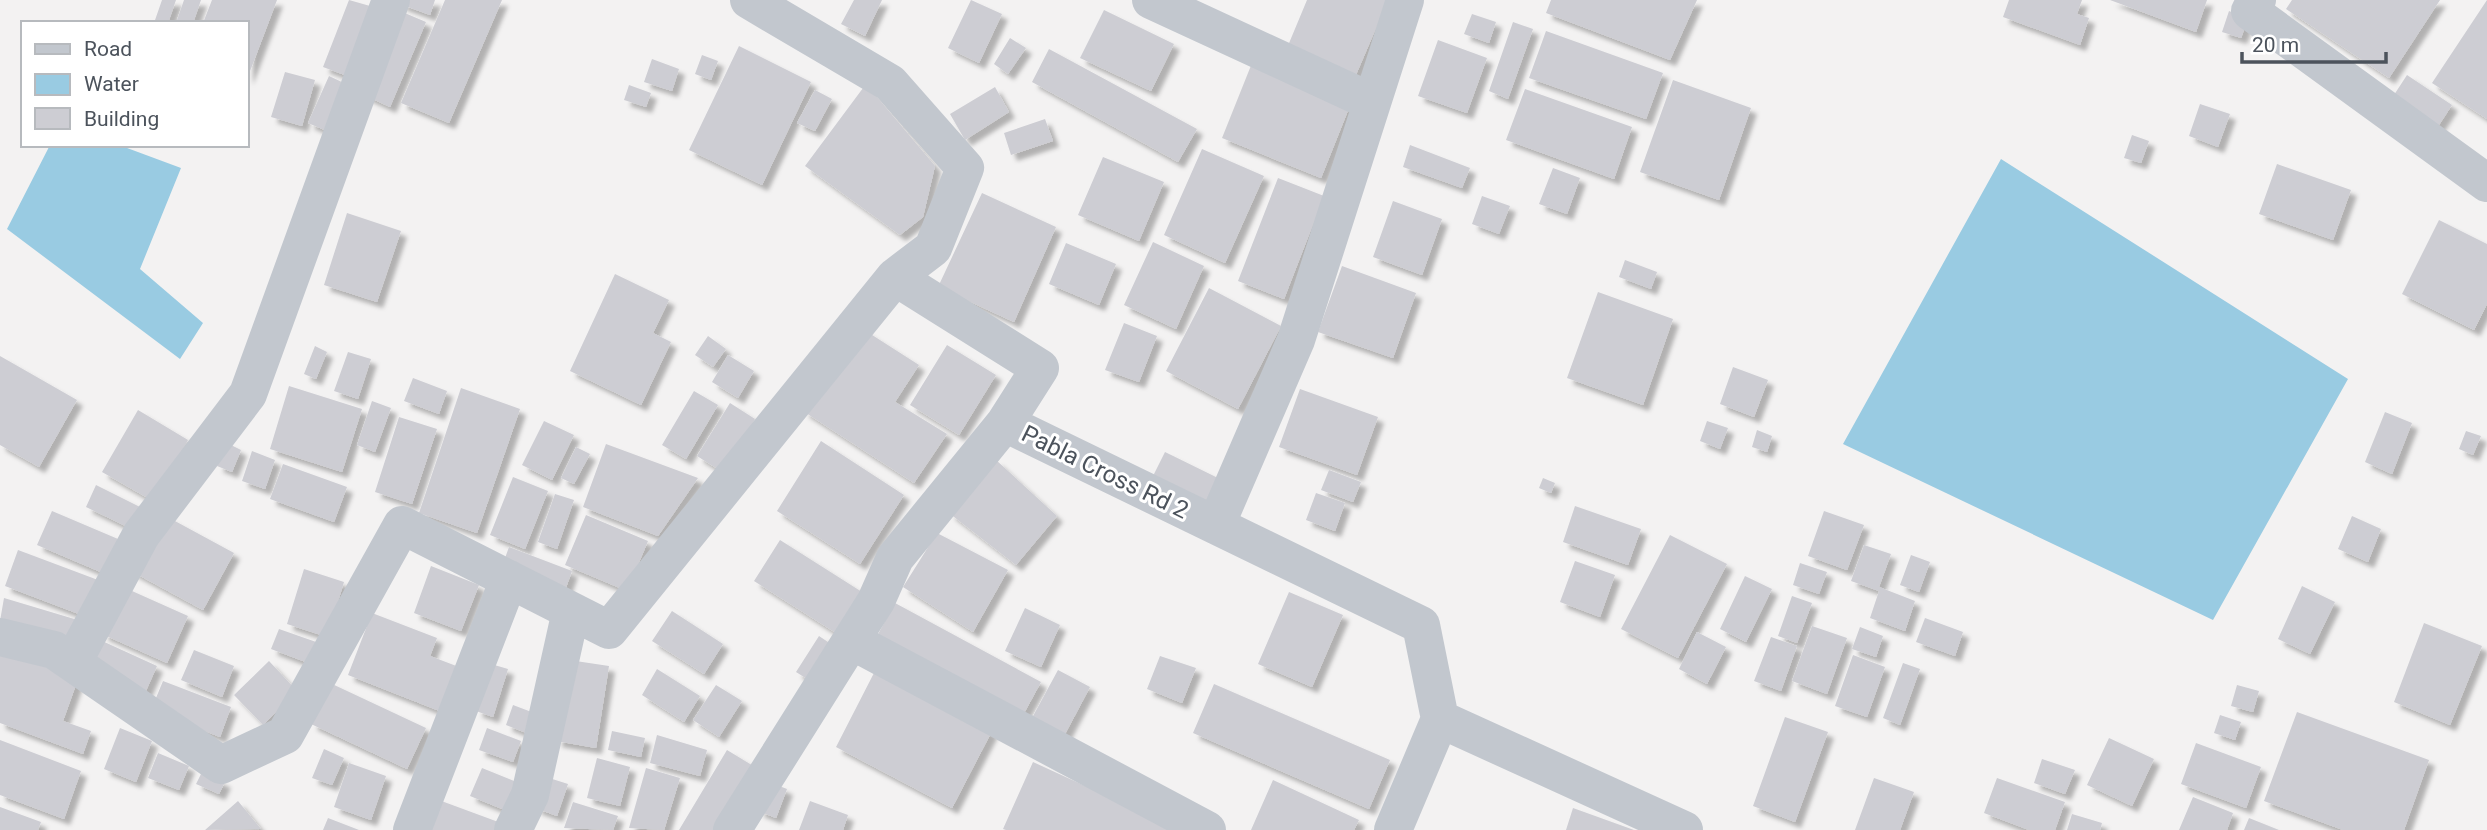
<svg xmlns="http://www.w3.org/2000/svg" width="2487" height="830" font-family="Roboto,sans-serif">
	<defs>
		<filter id="shadow"><feDropShadow dx="6" dy="6" stdDeviation="2" flood-color="#0004"/></filter>
	</defs>
	<rect width="100%" height="100%" fill="#f3f2f2"/>
	<path fill="#99cbe2" d="M50,145H119L181,168L140,269L203,323L180,359L7,229Z
		M2001,159L2348,379L2213,620L1843,444Z"/>
	<path fill="#cdcdd3" filter="url(#shadow)" d="M162,0H176L168,23H154Z
		M184,0H201L193,23H176Z
		M212,0H277L247,79V23H203Z
		M349,0L377,8L350,77L323,67Z
		M401,0H435L430,15L400,4Z
		M445,0H502L449,123L401,103Z
		M854,0H882L865,36L841,24Z
		M971,0L1002,14L979,63L948,48Z
		M1307,0H1388L1355,77L1287,48Z
		M1551,0H1697L1670,60L1546,13Z
		M2009,0H2082L2077,14L2089,18L2080,45L2003,17Z
		M2110,0H2207L2196,32Z
		M2292,0H2440L2389,78L2286,9Z
		M2487,0V119L2432,83Z
		M1104,10L1174,44L1151,91L1080,58Z
		M400,11L426,22L390,107L364,95Z
		M2229,11L2248,19L2241,38L2222,32Z
		M1472,14L1496,22L1489,43L1464,34Z
		M1513,22L1533,29L1508,99L1489,91Z
		M1546,31L1663,73L1646,119L1529,78Z
		M1010,38L1026,48L1008,74L994,64Z
		M1438,40L1487,58L1467,113L1418,96Z
		M739,46L811,82L762,185L689,150Z
		M1049,49L1197,129L1178,162L1032,82Z
		M702,55L718,61L711,80L695,74Z
		M652,59L679,69L672,91L644,82Z
		M1252,63L1351,103L1321,178L1222,138Z
		M285,72L315,80L302,126L271,117Z
		M2407,75L2452,105L2437,128L2392,98Z
		M329,76L346,84L327,131L308,123Z
		M1673,80L1751,108L1719,200L1640,172Z
		M866,84L935,166L923,217L900,235L805,166Z
		M629,85L651,93L646,107L624,100Z
		M995,87L1009,112L965,140L950,114Z
		M1525,89L1632,127L1614,179L1506,140Z
		M815,90L832,99L815,131L797,123Z
		M2200,104L2230,114L2218,147L2189,136Z
		M1045,119L1053,141L1011,155L1004,133Z
		M2132,135L2149,141L2141,163L2124,158Z
		M1410,145L1470,168L1462,188L1403,167Z
		M1202,149L1264,176L1225,263L1164,235Z
		M1103,157L1164,182L1139,241L1078,215Z
		M2277,164L2351,190L2333,240L2259,214Z
		M1553,168L1580,178L1567,214L1539,204Z
		M1278,178L1324,196L1284,299L1238,281Z
		M982,193L1056,227L1014,322L938,287Z
		M1482,196L1510,206L1499,234L1472,224Z
		M1393,201L1442,219L1422,275L1373,257Z
		M347,213L401,231L377,302L324,285Z
		M2439,220L2487,244V304L2474,330L2402,294Z
		M1153,242L1204,266L1176,329L1124,305Z
		M1066,243L1116,264L1099,305L1049,284Z
		M1625,260L1657,272L1651,289L1619,277Z
		M1342,266L1416,293L1393,358L1318,332Z
		M615,274L669,300L653,333L671,342L641,405L570,371Z
		M1209,288L1281,326L1238,409L1166,371Z
		M1598,292L1673,319L1643,405L1567,378Z
		M1124,323L1157,336L1139,382L1105,370Z
		M858,326L919,365L895,402L947,434L914,483L803,411Z
		M708,336L726,349L713,367L695,355Z
		M947,345L996,375L959,435L910,405Z
		M315,346L327,352L316,379L304,374Z
		M348,352L371,359L358,399L334,391Z
		M728,355L754,371L738,398L712,382Z
		M0,356L77,400L39,467L0,445Z
		M1733,367L1768,380L1754,417L1720,404Z
		M413,378L447,391L439,414L404,401Z
		M289,386L362,409L342,472L270,449Z
		M461,388L520,409L477,533L419,513Z
		M1300,389L1378,417L1357,475L1279,447Z
		M694,391L718,405L686,459L662,445Z
		M372,401L391,408L375,452L357,445Z
		M730,403L755,419L721,471L697,456Z
		M138,410L188,440L153,501L102,472Z
		M2385,412L2412,423L2392,474L2365,462Z
		M399,417L437,429L412,504L375,492Z
		M544,421L574,435L552,480L522,465Z
		M1707,421L1728,428L1720,449L1700,441Z
		M1757,430L1772,436L1767,452L1752,447Z
		M2466,431L2481,436L2473,455L2459,449Z
		M821,441L904,495L860,564L777,511Z
		M227,443L241,450L232,472L217,466Z
		M606,444L698,478L658,536L583,507Z
		M576,447L590,454L574,484L561,478Z
		M252,451L275,460L265,489L242,481Z
		M1165,452L1220,479L1205,510L1150,482Z
		M996,460L1057,516L1016,565L949,513Z
		M283,464L347,487L334,522L270,499Z
		M1329,470L1361,482L1353,502L1321,490Z
		M513,477L548,491L525,549L490,535Z
		M1543,478L1555,483L1551,493L1539,488Z
		M96,485L144,509L134,530L86,507Z
		M1316,493L1345,503L1335,531L1306,520Z
		M555,494L574,500L557,549L538,542Z
		M1575,506L1641,529L1628,565L1563,542Z
		M52,511L118,539L103,573L37,545Z
		M1824,511L1864,525L1847,570L1808,556Z
		M162,514L234,553L203,610L131,571Z
		M586,515L648,541L627,591L565,565Z
		M2352,516L2381,529L2368,562L2338,549Z
		M937,533L1008,570L973,632L903,587Z
		M1670,535L1727,564L1678,658L1621,629Z
		M780,540L862,592L836,633L754,581Z
		M1864,545L1891,554L1879,587L1915,601L1905,631L1870,618L1879,591L1851,581Z
		M509,547L572,571L563,596L500,572Z
		M18,550L106,583L92,619L5,586Z
		M1911,555L1930,562L1919,592L1900,585Z
		M1575,561L1615,575L1600,617L1560,602Z
		M1800,563L1827,572L1819,594L1793,585Z
		M431,566L479,585L461,631L414,613Z
		M304,569L344,582L327,637L287,624Z
		M1745,576L1772,589L1746,642L1720,629Z
		M2302,586L2335,602L2310,654L2278,639Z
		M123,587L188,616L167,663L102,634Z
		M1289,592L1343,615L1312,687L1258,664Z
		M1792,596L1812,603L1797,643L1778,636Z
		M4,598L81,621L74,643L0,621Z
		M895,603L1041,682L1023,715L877,636Z
		M1025,608L1060,625L1041,667L1005,651Z
		M672,611L723,644L704,674L652,641Z
		M372,613L437,638L430,656L459,667L442,712L348,675Z
		M1925,618L1963,632L1955,656L1916,642Z
		M2424,623L2482,646L2450,725L2394,702Z
		M1812,626L1847,638L1827,694L1792,681Z
		M1860,627L1883,636L1876,657L1852,649Z
		M279,629L319,643L311,664L271,649Z
		M1697,632L1726,647L1707,684L1679,669Z
		M819,636L834,646L812,682L796,672Z
		M1771,637L1797,646L1781,691L1754,681Z
		M100,640L157,666L145,693L87,667Z
		M0,650L78,679L63,721L91,731L83,754L0,723Z
		M194,650L234,666L222,697L181,680Z
		M1853,655L1885,667L1867,717L1835,706Z
		M1160,656L1196,668L1182,703L1147,689Z
		M569,660L609,666L596,748L556,741Z
		M269,661L297,691L263,725L234,695Z
		M1903,663L1920,669L1900,725L1883,718Z
		M491,664L508,669L493,717L476,711Z
		M657,669L700,696L684,722L642,695Z
		M1058,670L1090,687L1064,736L1032,718Z
		M875,671L992,731L952,808L836,747Z
		M163,681L231,707L220,737L151,710Z
		M330,683L426,728L407,769L311,724Z
		M1214,684L1390,760L1369,809L1193,733Z
		M716,685L742,701L719,737L693,720Z
		M2237,685L2259,691L2253,712L2231,706Z
		M513,705L542,716L534,736L506,725Z
		M2297,712L2429,760L2404,830H2343L2264,801Z
		M2220,715L2241,722L2235,740L2214,733Z
		M1785,717L1828,732L1795,822L1753,806Z
		M120,728L152,741L136,782L104,769Z
		M487,728L521,741L513,762L479,750Z
		M612,731L645,738L641,757L608,750Z
		M657,735L707,750L700,776L650,763Z
		M2109,738L2154,759L2132,806L2087,785Z
		M0,740L81,771L64,819L0,795Z
		M2196,743L2261,767L2246,808L2181,784Z
		M324,749L344,758L332,785L312,778Z
		M727,750L755,767L717,830H679Z
		M158,753L189,766L179,790L148,778Z
		M597,758L630,767L620,806L587,798Z
		M2042,759L2075,770L2065,794L2034,783Z
		M1033,762L1181,830H1006L1003,829Z
		M349,763L386,776L371,820L334,807Z
		M482,768L519,783L507,811L470,796Z
		M646,768L680,778L664,830L629,828Z
		M202,772L225,782L219,794L196,784Z
		M546,777L568,784L557,816L535,808Z
		M1874,778L1914,792L1900,830H1855Z
		M1997,778L2065,802L2055,830H2029L1984,813Z
		M1273,780L1359,820L1354,830H1251Z
		M769,782L787,789L776,818L758,811Z
		M2193,797L2233,813L2227,830H2179Z
		M436,799L501,823L498,830H425Z
		M238,801L261,829L205,830Z
		M810,801L848,815L843,830H799Z
		M573,802L618,816L613,830L564,828Z
		M0,807L41,822L38,830H0Z
		M1573,808L1634,830H1566Z
		M2072,814L2102,823L2100,830H2067Z
		M328,818L359,830H323Z
		M2249,818L2279,830H2244Z"/>
	<g fill="none" stroke-linecap="round" stroke-linejoin="round">
		<path stroke="#c2c7ce" stroke-width="38" d="M749,0L890,83L965,168L933,248L895,277L1040,368L1005,423L1421,625L1440,719
			M1151,0L1372,102
			M2257,0L2250,11L2487,183
			M1216,525L1296,340L1405,0
			M0,637L54,650L221,765L285,735L402,525L609,630L895,277
			M852,641L1207,830
			M73,662L141,535L248,394L391,0
			M1440,719L1684,830
			M412,830L509,579
			M513,830L530,795L571,611
			M732,830L876,601L895,558L1005,423
			M1393,830L1440,719"/>
	</g>
	<g text-anchor="middle" dominant-baseline="central" stroke-width="6" stroke-linejoin="round" paint-order="stroke">
		<g font-size="24" fill="#4c535c" stroke="#fff">
			<text transform="translate(1105 472) rotate(26)">Pabla Cross Rd 2</text>
		</g>
	</g>
	<rect x="21" y="21" width="228" height="126" fill="#ffffff" stroke="#b7babe" stroke-width="2"/>
	<rect x="35" y="44" width="35" height="10" fill="#c2c7ce" stroke="#b7babe" stroke-width="2"/>
	<text x="84" y="56" font-size="21" fill="#4c535c">Road</text>
	<rect x="35" y="74" width="35" height="21" fill="#99cbe2" stroke="#b7babe" stroke-width="2"/>
	<text x="84" y="91" font-size="21" fill="#4c535c">Water</text>
	<rect x="35" y="108" width="35" height="21" fill="#cdcdd3" stroke="#b7babe" stroke-width="2"/>
	<text x="84" y="126" font-size="21" fill="#4c535c">Building</text>
	<path d="M2242 52v10h144v-10" fill="none" stroke="#4c535c" stroke-width="3.5"/>
	<text x="2252" y="52" font-size="21" fill="#4c535c" stroke="#ffffff" stroke-width="5" paint-order="stroke">20 m</text>
</svg>
